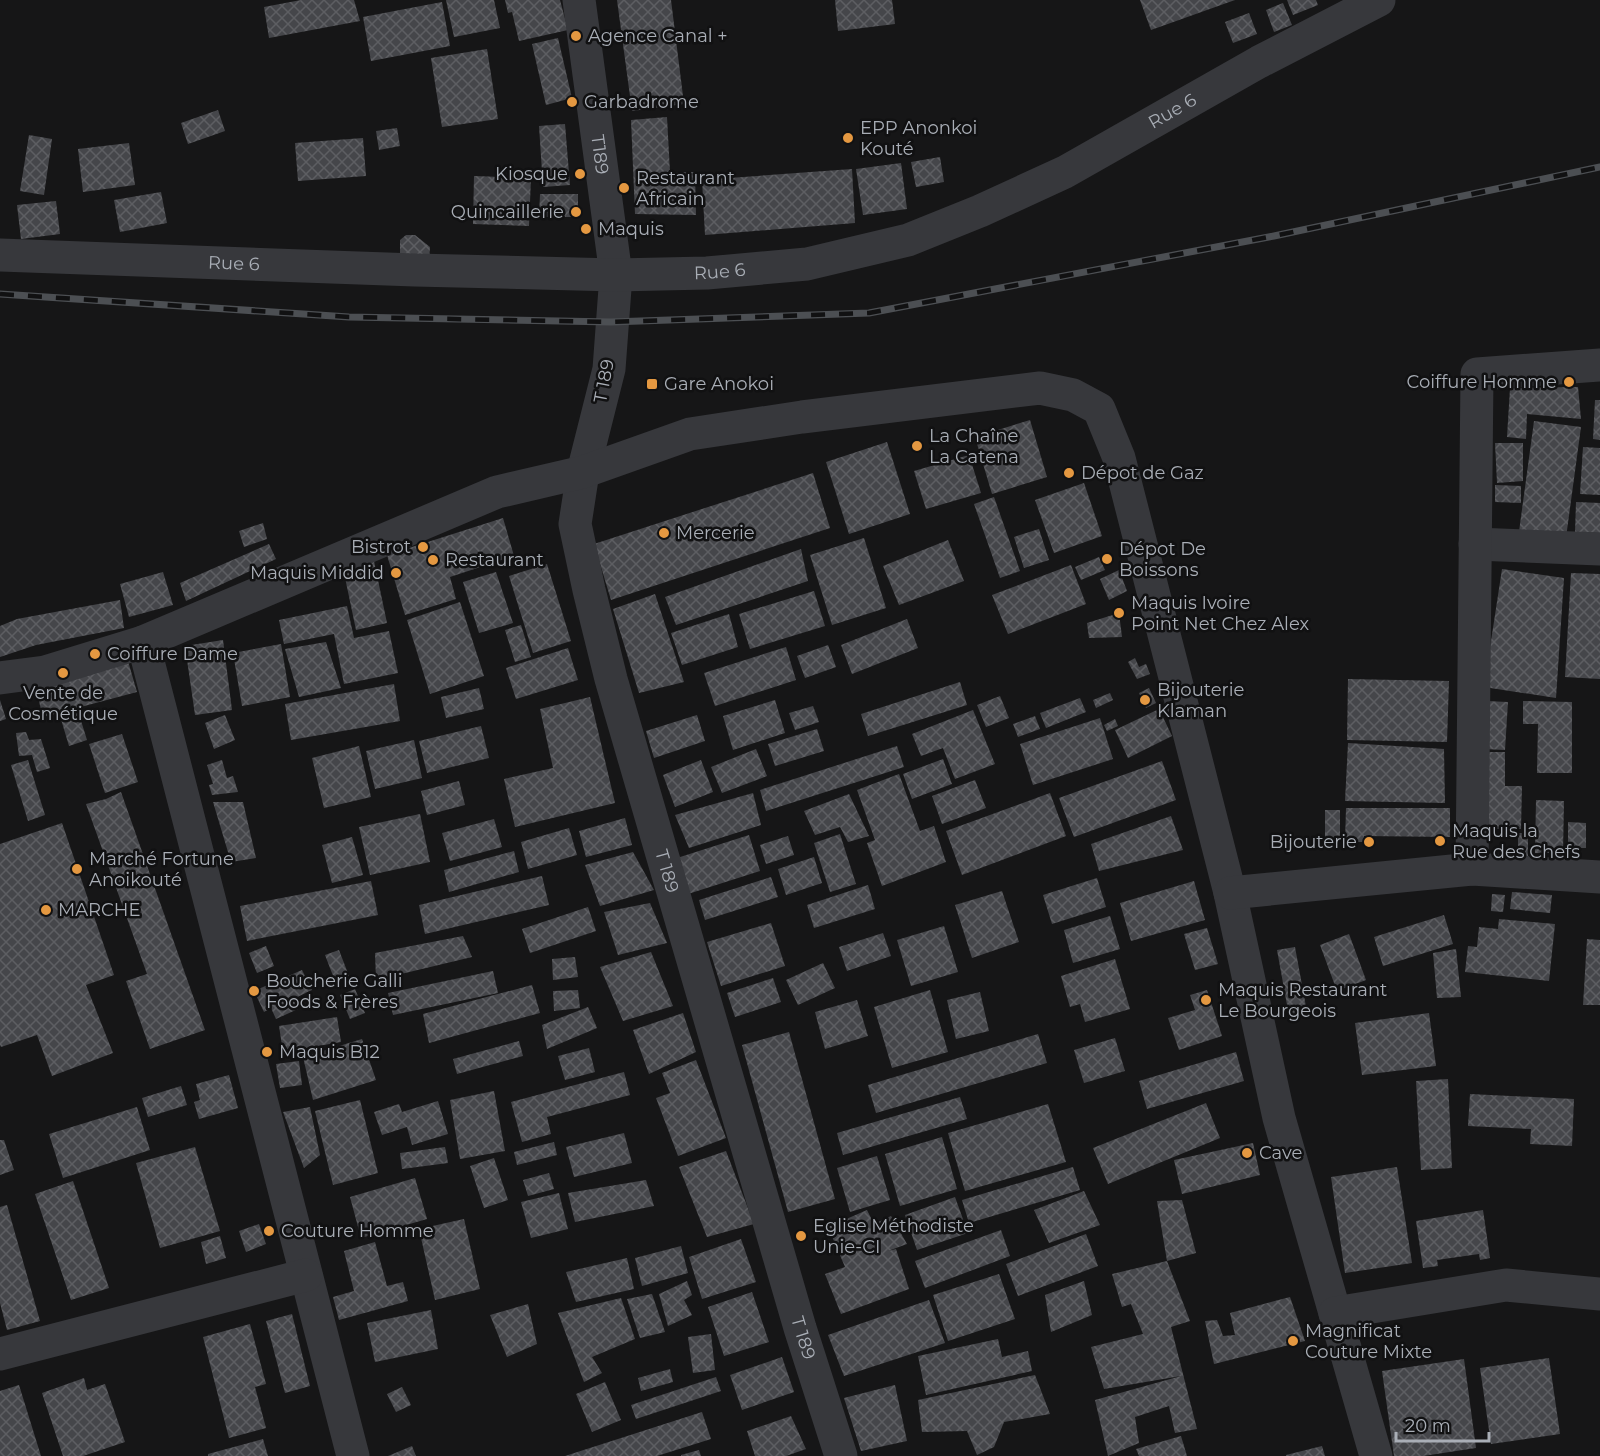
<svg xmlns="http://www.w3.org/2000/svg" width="1600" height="1456" font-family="Montserrat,sans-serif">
	<defs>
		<pattern id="building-cross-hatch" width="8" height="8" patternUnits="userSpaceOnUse" patternTransform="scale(1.5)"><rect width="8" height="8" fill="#45464a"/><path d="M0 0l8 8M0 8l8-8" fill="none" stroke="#5d5e62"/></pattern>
	</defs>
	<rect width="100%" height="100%" fill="#161617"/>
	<path fill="url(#building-cross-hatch)" d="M301,0H354L360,21L269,38L264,7Z
		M446,0H494L500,28L454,37Z
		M505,0H560L568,30L519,41L512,12L508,13Z
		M617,0H671L684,104L632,111Z
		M835,0H892L895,24L838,31Z
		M1140,0H1235L1151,30Z
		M1287,0H1316L1318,5L1293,15Z
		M442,2L450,46L371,61L363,17Z
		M1283,3L1292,25L1274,32L1266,10Z
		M1249,13L1257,34L1233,43L1225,22Z
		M558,38L572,98L546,105L532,44Z
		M487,49L498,119L442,127L431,58Z
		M218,110L225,131L188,144L181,123Z
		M667,117L670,172H695L696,215L635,214L631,120Z
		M565,124L570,185L543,187L539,126Z
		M397,128L400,146L379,150L376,131Z
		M29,135L52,139L44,195L20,191Z
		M363,138L366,176L298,181L295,143Z
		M129,143L135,185L83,192L78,149Z
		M940,157L944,182L916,187L911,162Z
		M901,163L907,209L863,215L856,169Z
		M852,169L855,223L705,235L702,180Z
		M474,176L531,178L529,226L473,224Z
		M161,192L167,223L120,232L114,200Z
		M540,194H578V217H539Z
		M56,201L60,234L21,239L17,205Z
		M406,235H415L430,247L429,262L400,261V240Z
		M1578,387L1581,419L1527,414L1526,439L1507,437L1510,388Z
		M1595,400H1600V440L1593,439Z
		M1030,420L1047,477L992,494L975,437Z
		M1534,421L1581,427L1565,545L1518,539Z
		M887,442L910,514L849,534L826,462Z
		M1495,443H1523V481L1497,483Z
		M1583,447L1600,448V495L1580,494Z
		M969,455L981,493L926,509L914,471Z
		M813,473L830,528L611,600L594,544Z
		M1084,483L1102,536L1054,553L1035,500Z
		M1495,485L1521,486V503L1495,502Z
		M994,497L1020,571L1000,578L974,504Z
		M1576,502L1600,503V533L1575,532Z
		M503,518L514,556L450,577L456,599L405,615L387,555Z
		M263,523L267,539L244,547L239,531Z
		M1039,529L1049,560L1024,568L1014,537Z
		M864,538L886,608L832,625L810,555Z
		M948,540L964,581L899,605L883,566Z
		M269,544L276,559L186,601L180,583Z
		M801,549L808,581L676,625L665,597Z
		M1099,557L1105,570L1081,580L1075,567Z
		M374,561L387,623L356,630L343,568Z
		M547,564L571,641L533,653L509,576Z
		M1071,565L1086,604L1008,634L992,595Z
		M1502,569L1564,578L1556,698L1484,687Z
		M1119,570L1127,591L1109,600L1100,579Z
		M163,572L173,605L129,617L120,584Z
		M496,572L513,623L479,633L463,582Z
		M1571,573L1600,574V679L1565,677Z
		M814,591L825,626L750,649L739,614Z
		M655,594L684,682L639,693L613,609Z
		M120,600L124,628L36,645L0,657V626L17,619Z
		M460,602L484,676L430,694L407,620Z
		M347,606L354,638L389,631L398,673L344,684L334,634L284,644L279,620Z
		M1119,613L1122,637L1089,638L1087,623Z
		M729,614L738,647L682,665L671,633Z
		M907,619L918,648L852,674L841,645Z
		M521,625L531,657L515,662L505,630Z
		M223,640L232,710L195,715L185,646Z
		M326,642L341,688L299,697L285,649Z
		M281,644L290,697L242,706L233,653Z
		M828,645L836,667L805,678L797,656Z
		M786,647L796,680L715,706L704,673Z
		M568,648L578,680L516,699L506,668Z
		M1135,658L1139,667L1146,664L1150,674L1137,679L1128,662Z
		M128,661L137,692L43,717L35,686Z
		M1348,679L1449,681L1447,742L1347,740Z
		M960,682L967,705L868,736L861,714Z
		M394,684L400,721L291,740L285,704Z
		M479,688L484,709L446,718L441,697Z
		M1149,688L1156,703L1146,708L1139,693Z
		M1110,693L1113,700L1096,708L1093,700Z
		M1000,696L1009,718L986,727L977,705Z
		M590,697L615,803L515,827L504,779L553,768L540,709Z
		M1080,698L1086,712L1046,728L1040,713Z
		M0,700L6,719L0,721Z
		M775,700L785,733L733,750L723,716Z
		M1486,701L1508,702L1505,750L1483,749Z
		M1523,701L1572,702V773H1537L1538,724H1523Z
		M813,706L819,722L795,730L789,713Z
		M1159,709L1172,736L1128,758L1115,730Z
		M973,710L995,764L955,779L943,748L921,756L912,734Z
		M78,711L87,740L69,746L60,716Z
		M225,715L235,740L214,749L205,723Z
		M697,715L705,741L654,758L646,731Z
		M1035,716L1040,729L1018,737L1013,724Z
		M1100,718L1113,759L1033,785L1020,744Z
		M1115,719L1118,726L1107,731L1104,725Z
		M481,726L489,758L427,773L419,741Z
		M817,729L824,751L775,766L768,744Z
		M26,732L29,740L41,739L50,768L37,772L32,755L19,756L16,733Z
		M122,734L138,782L105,793L89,744Z
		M414,740L422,778L375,789L366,751Z
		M1348,743L1444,749L1445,803L1345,801Z
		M359,746L371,797L324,808L312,758Z
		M897,746L904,767L766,811L760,790Z
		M756,749L767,776L722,793L711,767Z
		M1486,752H1505V786H1522L1521,829H1485Z
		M943,759L952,784L912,799L903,774Z
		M28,760L45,815L28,821L11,765Z
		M222,760L227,778L233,776L238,792L212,795L209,785L213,784L207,765Z
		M701,760L713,792L675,807L663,775Z
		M1162,761L1176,800L1074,837L1059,798Z
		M899,774L920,831L934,826L946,862L882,886L867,843L875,840L857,790Z
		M975,780L986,808L942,824L932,796Z
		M459,781L465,805L427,815L421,791Z
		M121,792L205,1030L150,1049L126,981L147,974L86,804L106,799Z
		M753,793L761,825L689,848L675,815Z
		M1050,793L1066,836L962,875L946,831Z
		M849,794L869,836L848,842L840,827L815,835L804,811Z
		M1536,800L1564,801L1563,853H1535Z
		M213,802H243L256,858L231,862Z
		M1346,808H1450V837L1364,836V842H1345Z
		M1325,810H1340V841H1325Z
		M420,814L430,862L370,875L359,827Z
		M1171,816L1183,850L1099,871L1091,844Z
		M625,818L632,845L586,857L579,831Z
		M494,819L502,847L450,861L442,833Z
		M1568,822L1586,823V848H1568Z
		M62,823L114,975L86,985L113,1053L52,1076L37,1035L1,1047L0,1045V844Z
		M569,828L577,855L528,869L521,842Z
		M1518,833H1528V856H1518Z
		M840,834L856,884L830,892L814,843Z
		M749,835L760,871L688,894L677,858Z
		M788,836L794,855L766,864L760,845Z
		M352,837L363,875L332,883L322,845Z
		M514,851L519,872L449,892L444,870Z
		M633,852L654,890L600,906L585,865Z
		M814,857L822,883L786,895L778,869Z
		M542,876L549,905L425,934L419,905Z
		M771,877L778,897L705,920L699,900Z
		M1097,878L1106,907L1052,924L1043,895Z
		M371,881L378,915L247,941L240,906Z
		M1194,881L1205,920L1131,941L1120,903Z
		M868,885L875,909L814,928L807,905Z
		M1002,891L1019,942L972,958L955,905Z
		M1512,892L1552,895L1550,913L1510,909Z
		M1492,894L1505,895L1503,912L1491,911Z
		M650,903L667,943L618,955L604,912Z
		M588,907L596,931L530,953L522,929Z
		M1444,915L1453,944L1383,966L1374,937Z
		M1110,916L1120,949L1073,963L1064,930Z
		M1499,919L1555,924L1549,981L1465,972L1468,946L1477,947L1479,927L1498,929Z
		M771,923L785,966L721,986L707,942Z
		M944,926L958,972L911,986L897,940Z
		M1207,928L1218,964L1195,970L1184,934Z
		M883,933L891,956L847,971L839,947Z
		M1349,934L1366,980L1337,991L1320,945Z
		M463,936L472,957L376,980L375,953Z
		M1587,939L1600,940V1005H1583Z
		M266,946L274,966L257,973L249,953Z
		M1295,947L1307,1012L1289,1016L1277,950Z
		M1456,949L1461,997L1437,998L1433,953Z
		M339,950L349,976L335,981L325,955Z
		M651,952L673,1006L623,1021L600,967Z
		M575,957L578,977L553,980L552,959Z
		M1115,959L1130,1009L1085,1022L1080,1004L1070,1007L1061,976Z
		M823,963L835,988L798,1005L786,980Z
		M302,970L312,990L293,999L298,1009L276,1019L271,1008L264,1012L254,991Z
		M493,971L498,993L393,1015L388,993Z
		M773,978L781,1002L735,1017L727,993Z
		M532,985L540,1013L429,1043L423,1014Z
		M355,989L365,1013L350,1019L340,995Z
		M578,990L580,1008L554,1011L553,991Z
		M930,990L948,1052L892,1068L874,1007Z
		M1207,990L1222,1036L1179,1050L1168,1018L1195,1010L1190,995Z
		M980,992L989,1031L956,1039L947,1000Z
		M857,1000L868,1036L825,1049L815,1012Z
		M588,1007L597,1028L547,1049L542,1025Z
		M683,1013L696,1052L649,1074L633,1030Z
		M1429,1013L1436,1066L1362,1075L1355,1023Z
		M337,1017L341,1042L283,1052L279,1026Z
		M789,1032L835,1199L788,1212L742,1045Z
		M1038,1034L1047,1063L876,1113L868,1085Z
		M1115,1038L1125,1071L1084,1083L1074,1050Z
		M362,1039L376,1080L313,1100L303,1057Z
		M519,1041L523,1056L457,1074L453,1059Z
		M589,1048L595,1072L565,1080L558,1056Z
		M1236,1052L1244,1081L1147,1109L1139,1081Z
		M696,1060L726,1138L678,1156L656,1098L670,1093L662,1073Z
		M299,1061L302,1085L280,1088L276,1064Z
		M624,1072L630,1095L547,1117L551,1134L522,1142L511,1102Z
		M229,1075L238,1108L199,1119L194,1102L200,1100L196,1084Z
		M1448,1079L1452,1168L1421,1170L1416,1081Z
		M181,1086L187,1105L148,1117L142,1098Z
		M494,1091L505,1151L460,1159L450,1100Z
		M1470,1094L1574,1099L1572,1146L1530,1144L1531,1129L1468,1126Z
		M960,1097L967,1119L843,1155L837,1133Z
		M360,1100L378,1173L333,1185L315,1111Z
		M438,1101L448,1134L412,1145L407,1127L382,1135L374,1112L399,1104L402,1112Z
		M1206,1103L1220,1138L1108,1184L1093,1148Z
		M1048,1104L1066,1162L965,1191L948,1133Z
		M137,1107L150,1150L63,1178L49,1134Z
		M310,1107L320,1155L304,1168L283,1112Z
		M624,1133L632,1163L574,1177L566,1147Z
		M942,1137L957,1189L900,1206L885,1154Z
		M0,1140H4L14,1170L0,1175Z
		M554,1142L557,1155L517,1165L514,1152Z
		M1253,1143L1260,1175L1182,1194L1174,1160Z
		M195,1147L220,1231L160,1248L136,1163Z
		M445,1147L448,1163L402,1169L400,1153Z
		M726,1151L754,1224L707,1237L679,1167Z
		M877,1156L890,1200L850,1212L837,1168Z
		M494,1158L508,1200L484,1208L470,1166Z
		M1073,1167L1080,1190L969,1223L962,1200Z
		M1397,1167L1412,1263L1345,1273L1331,1177Z
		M549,1173L554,1189L528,1196L523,1180Z
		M415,1178L427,1219L361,1238L350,1197Z
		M646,1180L654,1206L575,1222L568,1193Z
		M73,1181L109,1288L71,1300L35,1194Z
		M1084,1191L1100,1225L1049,1243L1034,1210Z
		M559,1193L568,1229L531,1238L521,1202Z
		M955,1197L968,1233L917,1250L905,1215Z
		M1182,1200L1196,1253L1167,1261L1157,1201Z
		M7,1205L40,1321L7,1330L0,1303V1207Z
		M867,1210L874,1224L891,1216L907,1244L888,1251L896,1249L909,1289L841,1314L825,1274L845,1267L828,1227Z
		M1483,1210L1490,1258L1480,1260L1479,1254L1437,1260L1438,1266L1423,1268L1416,1221Z
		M464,1219L480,1289L435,1300L419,1229Z
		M259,1224L266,1244L246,1252L239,1231Z
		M1001,1230L1010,1256L925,1288L915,1261Z
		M1086,1234L1098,1266L1018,1296L1006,1264Z
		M220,1236L226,1258L206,1264L201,1242Z
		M741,1239L756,1282L702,1299L689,1257Z
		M375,1242L387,1286L403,1282L408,1301L339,1320L333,1297L354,1291L344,1251Z
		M681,1246L688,1273L642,1286L635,1258Z
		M627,1258L634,1289L576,1302L566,1272Z
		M1167,1261L1190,1321L1171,1327L1197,1429L1175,1433L1169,1406L1135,1417L1139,1443L1108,1456L1095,1400L1181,1376L1104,1389L1091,1347L1143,1334L1131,1304L1122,1307L1112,1274Z
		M999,1274L1015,1319L948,1341L933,1295Z
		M687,1281L692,1295L684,1300L692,1315L668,1326L659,1294Z
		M1084,1281L1092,1315L1051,1332L1045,1295Z
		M752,1292L769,1342L724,1356L708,1307Z
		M652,1294L665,1332L640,1338L627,1299Z
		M1290,1297L1305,1341L1214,1364L1205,1321L1217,1320L1223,1336L1235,1335L1230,1313Z
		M621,1298L635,1339L592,1357L602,1373L584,1382L558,1313Z
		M929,1300L945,1343L844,1376L828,1335Z
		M528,1304L537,1344L507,1357L490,1315Z
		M431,1310L438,1349L375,1362L367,1323Z
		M292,1314L310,1386L285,1393L266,1321Z
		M250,1324L266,1384L255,1387L266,1428L229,1438L203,1337Z
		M711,1334L715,1370L693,1373L688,1337Z
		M998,1339L1002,1357L1028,1351L1032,1371L926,1395L918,1356Z
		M782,1357L794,1392L742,1410L730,1375Z
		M1549,1358L1560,1434L1491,1444L1480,1368Z
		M1464,1359L1476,1448L1423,1456H1394L1382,1371Z
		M670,1369L673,1382L641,1391L638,1378Z
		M1035,1375L1050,1414L1004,1422L994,1447L977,1455L967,1431L922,1432L918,1400Z
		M716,1377L721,1391L636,1419L631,1405Z
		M84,1378L87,1390L105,1384L125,1442L83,1456H63L42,1393Z
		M605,1382L621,1420L592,1432L576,1394Z
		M19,1385L41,1456H0V1391Z
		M895,1385L907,1441L861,1451L844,1398Z
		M402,1387L411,1405L396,1412L387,1394Z
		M702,1412L711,1439L657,1456H565Z
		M791,1416L806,1449L786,1456H755L747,1431Z
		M1181,1436L1187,1456H1139L1136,1449Z
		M263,1439L268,1456H208V1454Z
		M412,1446L416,1456H388Z
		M1322,1446L1325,1456H1286V1455Z
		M699,1450L701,1456H681V1455Z"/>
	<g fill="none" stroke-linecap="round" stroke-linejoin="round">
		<g stroke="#37383c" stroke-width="33">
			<path id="s1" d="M579,0L616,275L609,369L583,472L575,524L589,590L611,679L800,1328L841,1456"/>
			<path id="s2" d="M0,255L415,270L616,275L707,273L807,264L908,240L980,211L1065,172L1259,62L1379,0"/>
			<path d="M1475,544L1600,549"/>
			<path d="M143,642L353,1456"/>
			<path d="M0,678L45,672L143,642L497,492L583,472L690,434L802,417L1040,388L1073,395L1099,409L1119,458L1230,893L1279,1118L1376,1456"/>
			<path d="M1472,869L1477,374L1600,365"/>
			<path d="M1230,893L1472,869L1600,877"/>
			<path d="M1335,1313L1506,1285L1600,1294"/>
			<path d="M0,1354L306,1275"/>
		</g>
		<defs>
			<path id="rail" d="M0,294L349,317L611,322L869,313L1274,236L1600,167"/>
		</defs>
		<use href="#rail" stroke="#4c4f53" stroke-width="7"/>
		<use href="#rail" stroke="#111112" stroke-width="4.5" stroke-dasharray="14" stroke-linecap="butt"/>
	</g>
	<g fill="#e49841" stroke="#111112" stroke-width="2">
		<circle cx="576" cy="36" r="6"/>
		<circle cx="572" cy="102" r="6"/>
		<circle cx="848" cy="138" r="6"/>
		<circle cx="580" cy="174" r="6"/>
		<circle cx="624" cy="188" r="6"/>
		<circle cx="576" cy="212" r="6"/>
		<circle cx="586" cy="229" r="6"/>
		<circle cx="1569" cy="382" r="6"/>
		<rect x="646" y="378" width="12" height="12" rx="3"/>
		<circle cx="917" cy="446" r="6"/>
		<circle cx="1069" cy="473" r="6"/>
		<circle cx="664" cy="533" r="6"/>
		<circle cx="423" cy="547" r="6"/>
		<circle cx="1107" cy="559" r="6"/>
		<circle cx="433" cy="560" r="6"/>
		<circle cx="396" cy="573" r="6"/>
		<circle cx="1119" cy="613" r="6"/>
		<circle cx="95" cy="654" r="6"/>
		<circle cx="63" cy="673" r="6"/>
		<circle cx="1145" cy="700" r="6"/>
		<circle cx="1440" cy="841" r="6"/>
		<circle cx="1369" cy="842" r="6"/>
		<circle cx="77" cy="869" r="6"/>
		<circle cx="46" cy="910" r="6"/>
		<circle cx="254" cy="991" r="6"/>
		<circle cx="1206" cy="1000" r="6"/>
		<circle cx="267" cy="1052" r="6"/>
		<circle cx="1247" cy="1153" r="6"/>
		<circle cx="269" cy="1231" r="6"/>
		<circle cx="801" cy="1236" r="6"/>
		<circle cx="1293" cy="1341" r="6"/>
	</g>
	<g text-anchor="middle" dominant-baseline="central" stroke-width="5" stroke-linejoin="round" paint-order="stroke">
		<g font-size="18" fill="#a9aeb6" stroke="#111112" text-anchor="start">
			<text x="588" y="36">Agence Canal +</text>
			<text x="584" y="102">Garbadrome</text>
			<text x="860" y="128">EPP Anonkoi<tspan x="860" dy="21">Kouté</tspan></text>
			<text x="568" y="174" text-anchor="end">Kiosque</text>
			<text x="636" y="178">Restaurant<tspan x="636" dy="21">Africain</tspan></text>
			<text x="564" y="212" text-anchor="end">Quincaillerie</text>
			<text x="598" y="229">Maquis</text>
			<text x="1557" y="382" text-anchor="end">Coiffure Homme</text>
			<text x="664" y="384">Gare Anokoi</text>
			<text x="929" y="436">La Chaîne<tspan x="929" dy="21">La Catena</tspan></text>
			<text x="1081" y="473">Dépot de Gaz</text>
			<text x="676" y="533">Mercerie</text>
			<text x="411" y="547" text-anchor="end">Bistrot</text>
			<text x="1119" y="549">Dépot De<tspan x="1119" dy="21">Boissons</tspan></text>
			<text x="445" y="560">Restaurant</text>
			<text x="384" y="573" text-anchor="end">Maquis Middid</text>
			<text x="1131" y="603">Maquis Ivoire<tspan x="1131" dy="21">Point Net Chez Alex</tspan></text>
			<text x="107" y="654">Coiffure Dame</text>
			<text x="1157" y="690">Bijouterie<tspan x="1157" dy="21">Klaman</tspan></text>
			<text x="63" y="693" text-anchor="middle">Vente de<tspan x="63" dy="21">Cosmétique</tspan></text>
			<text x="1452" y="831">Maquis la<tspan x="1452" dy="21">Rue des Chefs</tspan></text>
			<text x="1357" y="842" text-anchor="end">Bijouterie</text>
			<text x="89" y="859">Marché Fortune<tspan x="89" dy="21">Anoikouté</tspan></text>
			<text x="58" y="910">MARCHE</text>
			<text x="266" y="981">Boucherie Galli<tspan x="266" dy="21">Foods &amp; Frères</tspan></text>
			<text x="1218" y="990">Maquis Restaurant<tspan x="1218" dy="21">Le Bourgeois</tspan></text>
			<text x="279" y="1052">Maquis B12</text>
			<text x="1259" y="1153">Cave</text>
			<text x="813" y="1226">Eglise Méthodiste<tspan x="813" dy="21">Unie-CI</tspan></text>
			<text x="281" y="1231">Couture Homme</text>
			<text x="1305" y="1331">Magnificat<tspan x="1305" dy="21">Couture Mixte</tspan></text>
		</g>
		<g font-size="18" fill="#a9aeb6" stroke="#111112">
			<text stroke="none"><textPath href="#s2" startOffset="1206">Rue 6</textPath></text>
			<text stroke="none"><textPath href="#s1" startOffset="156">T189</textPath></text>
			<text stroke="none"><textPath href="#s2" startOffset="234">Rue 6</textPath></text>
			<text stroke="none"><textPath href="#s2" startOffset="720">Rue 6</textPath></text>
			<text transform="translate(604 381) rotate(-79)">T 189</text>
			<text stroke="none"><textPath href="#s1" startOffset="890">T 189</textPath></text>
			<text stroke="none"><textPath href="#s1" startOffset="1376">T 189</textPath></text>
		</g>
	</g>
	<path d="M1396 1432v9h93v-9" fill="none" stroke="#a9aeb6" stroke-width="3"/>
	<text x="1405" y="1432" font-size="18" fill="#a9aeb6" stroke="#111112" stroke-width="4.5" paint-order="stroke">20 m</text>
</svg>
